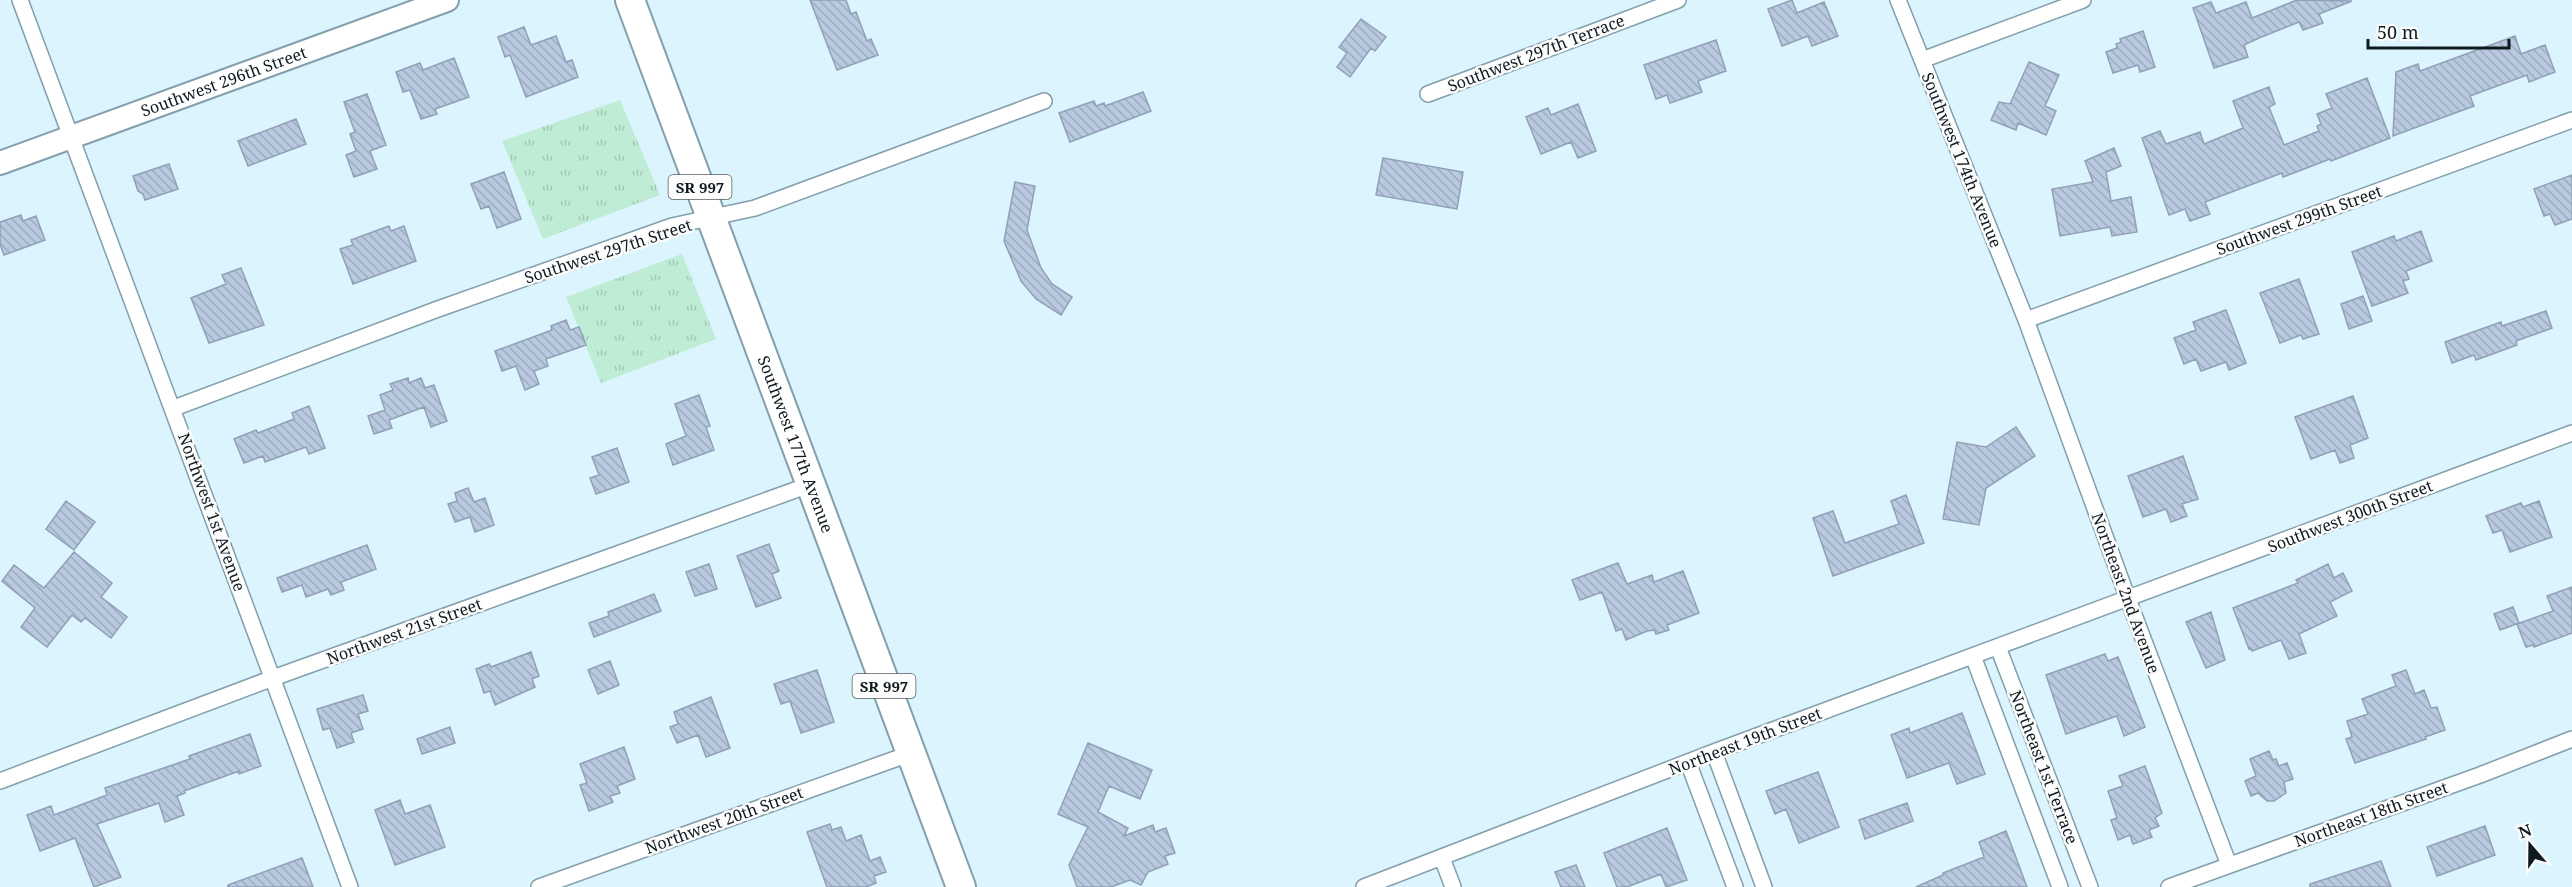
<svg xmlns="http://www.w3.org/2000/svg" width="2572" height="887" font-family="'Noto Serif',serif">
	<defs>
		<pattern id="grass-tufts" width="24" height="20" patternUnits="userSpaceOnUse" patternTransform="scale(1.5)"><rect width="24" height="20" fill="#beecd5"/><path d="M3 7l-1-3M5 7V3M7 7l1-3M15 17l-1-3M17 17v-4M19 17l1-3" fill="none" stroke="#a2cab6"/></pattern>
		<pattern id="building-back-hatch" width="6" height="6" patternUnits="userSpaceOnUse" patternTransform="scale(1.5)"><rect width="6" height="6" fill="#b9c9e0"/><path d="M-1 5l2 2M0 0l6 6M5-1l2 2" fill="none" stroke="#9eacc0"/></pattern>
	</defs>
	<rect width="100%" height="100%" fill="#dbf4fe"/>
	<path fill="url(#grass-tufts)" d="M620,100L660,195L543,239L502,141Z
		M682,254L716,339L601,383L566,297Z"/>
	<path fill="url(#building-back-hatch)" stroke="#90a0b6" stroke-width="1.5" d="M810,0H846L851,14L856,12L867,41L871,39L878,55L837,70Z
		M1792,0L1797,13L1824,2L1838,36L1812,46L1808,36L1782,46L1768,9Z
		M2297,0L2352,1L2319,14L2323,23L2303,30L2299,22L2259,38L2244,45L2248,57L2214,68L2193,8L2211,2L2216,13L2246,2L2252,18Z
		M1361,19L1386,37L1375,51L1371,48L1350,77L1337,67L1347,53L1339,47Z
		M524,27L531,45L556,36L566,62L572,60L578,77L526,97L510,55L505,57L498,37Z
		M2143,31L2155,67L2140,72L2138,65L2113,73L2106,52L2117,48L2116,44L2121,42L2120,39Z
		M2515,36L2521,54L2545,45L2555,72L2529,82L2527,75L2470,96L2474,106L2393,136L2396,72L2418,64L2420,71Z
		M1716,40L1726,71L1698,81L1702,92L1670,103L1667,95L1656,99L1644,65Z
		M454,58L469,97L435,109L437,114L421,119L410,90L403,92L396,72L420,63L423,70Z
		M2029,62L2059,75L2045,106L2056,111L2046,135L2018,123L2016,130L1991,120L1999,102L2010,104Z
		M2367,78L2390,138L2331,161L2330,159L2283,177L2282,173L2205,202L2210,214L2190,221L2185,209L2169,215L2142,138L2160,131L2166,144L2200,132L2204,144L2243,128L2233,101L2269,87L2275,104L2269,107L2284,145L2319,131L2317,126L2321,124L2317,114L2332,108L2326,94Z
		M1143,92L1151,111L1070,142L1059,113L1094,101L1096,106L1104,103L1105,106Z
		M367,94L386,145L370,151L377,169L354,177L346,155L356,151L350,134L355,132L344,102Z
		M1578,104L1596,151L1578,158L1571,142L1541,154L1526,117L1548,108L1551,115Z
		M296,119L306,144L248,166L238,141Z
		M2114,148L2121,166L2106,172L2111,201L2131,197L2137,232L2112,236L2110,227L2060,236L2052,189L2093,182L2085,161Z
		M1383,158L1463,172L1457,209L1376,195Z
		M169,164L178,189L145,200L143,194L138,191L133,176Z
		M504,172L521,219L497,228L489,206L481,209L471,184Z
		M2572,175V219L2555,225L2550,214L2544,216L2534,189Z
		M1015,182L1035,186L1027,230L1041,268L1052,284L1072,297L1061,315L1036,299L1021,281L1004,241Z
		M21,215L23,221L36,216L45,240L4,255L0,244V222Z
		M389,226L391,231L404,226L416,261L353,284L340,249L353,245L351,240Z
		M2421,231L2432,261L2406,271L2409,279L2403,281L2408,293L2372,306L2352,252L2394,236L2396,241Z
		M241,268L264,325L209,343L191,298L226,284L222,275Z
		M2299,279L2319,334L2303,339L2301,335L2280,343L2260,293Z
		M2363,296L2372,321L2349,329L2341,304Z
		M2226,310L2246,363L2229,370L2226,362L2201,371L2196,359L2184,364L2174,338L2196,330L2193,322Z
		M2546,311L2552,328L2516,341L2517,345L2476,360L2474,355L2452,363L2445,342L2501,322L2502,326Z
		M566,320L570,330L579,327L586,345L546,359L548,366L534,371L539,384L525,390L516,366L502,371L495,351L552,330L551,326Z
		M408,378L409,383L421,378L425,388L434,385L447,421L431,427L424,407L389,420L392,428L374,434L368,416L385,410L380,395L393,390L390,384Z
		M699,395L710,426L706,427L714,450L673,465L666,444L686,436L675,404Z
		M2353,396L2368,438L2350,445L2354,458L2340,463L2335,450L2311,459L2295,417Z
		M309,406L325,448L309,454L306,447L265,462L263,456L244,463L234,439L256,430L258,433L294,419L292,413Z
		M2016,427L2035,456L1986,488L1979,525L1943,519L1957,442L1986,447Z
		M617,448L629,482L596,494L590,478L599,475L592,457Z
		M2183,456L2198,499L2182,504L2187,516L2171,522L2166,509L2143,517L2128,476Z
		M468,488L474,502L485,498L494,525L475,532L470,517L455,522L448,504L457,501L455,493Z
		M1906,495L1924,543L1833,576L1813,518L1833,511L1845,543L1899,524L1891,501Z
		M66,501L95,522L74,550L46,529Z
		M2539,501L2552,537L2510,552L2502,530L2493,533L2486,516L2521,503L2523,507Z
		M769,544L779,571L772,574L781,598L756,607L737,556Z
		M367,545L376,569L341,582L344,590L331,595L328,589L306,597L302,585L282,592L277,578Z
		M74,552L112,583L101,597L127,617L111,638L85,618L81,622L72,615L47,647L21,627L35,608L2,581L14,565L44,588Z
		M1618,563L1627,584L1652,575L1654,582L1683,571L1699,613L1667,625L1669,630L1656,634L1654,630L1647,631L1626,640L1622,629L1616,631L1602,592L1580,600L1572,580Z
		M709,564L717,589L695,596L686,572Z
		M2328,564L2334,578L2343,573L2352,591L2330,602L2337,616L2299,634L2306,653L2289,659L2281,640L2252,651L2251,648L2249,649L2233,608L2298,583L2296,580Z
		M2572,587V633L2534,647L2533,645L2526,647L2517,624L2553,611L2547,596Z
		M654,594L661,611L594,637L589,623L609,616L608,612Z
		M2513,607L2519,623L2500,630L2494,614Z
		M2211,612L2225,660L2206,668L2186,622Z
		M531,652L539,676L532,679L535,687L495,705L490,691L484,693L476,669L489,664L491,667Z
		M2105,654L2108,661L2118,657L2145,727L2124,736L2117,716L2066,734L2046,675Z
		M610,661L619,685L598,694L588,670Z
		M817,670L834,722L801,733L790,701L781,704L774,684Z
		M2406,670L2415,694L2424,690L2431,708L2437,707L2445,730L2425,737L2426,739L2355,763L2346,739L2352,737L2347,721L2368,714L2362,699L2396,686L2392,675Z
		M363,695L368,711L358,714L363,729L351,733L354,742L337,748L330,728L323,730L317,709Z
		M711,697L730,748L706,757L698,735L677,743L670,727L678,724L674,712Z
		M1962,713L1985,774L1957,784L1949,763L1907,778L1891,735L1909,728L1910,733Z
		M450,727L455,743L422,754L417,739Z
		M250,734L261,766L239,774V771L184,791L185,793L177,796L184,815L165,822L159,803L97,824L121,877L94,887L75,838L40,851L27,815L51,806L54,815L107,795L105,788L190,759L189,756Z
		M1088,743L1152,770L1140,799L1109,786L1098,812L1128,828L1124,836L1153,825L1155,832L1166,828L1175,853L1165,856L1168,864L1148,872L1141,885L1130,880L1111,887H1077L1069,865L1088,827L1058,814Z
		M624,747L635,779L617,786L620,793L610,796L613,802L589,811L580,785L587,783L580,764Z
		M2269,751L2273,760L2276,759L2279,766L2287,763L2293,779L2284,782L2286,793L2274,801H2267L2258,793L2251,796L2245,781L2256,776L2250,759Z
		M2145,766L2162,813L2155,818L2159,826L2149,830L2152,837L2133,844L2130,835L2118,840L2111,820L2117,818L2108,791L2123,786L2119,776Z
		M1818,772L1839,827L1799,843L1786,809L1775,814L1766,791Z
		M400,800L405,814L430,805L445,847L395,865L375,810Z
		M1907,803L1913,821L1865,839L1859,820Z
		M830,824L832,830L841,827L846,841L861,835L870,861L880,857L886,872L874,876L876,883L866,887H827L807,832Z
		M2485,826L2495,855L2437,876L2427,847Z
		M1667,828L1687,880L1666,887L1661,874L1627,887H1617L1604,853Z
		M2006,831L2027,887H1916L1943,875V873L1984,857L1979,842Z
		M302,858L313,887H228V885Z
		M2381,861L2391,887H2310V884Z
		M1576,865L1585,887H1561L1555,872Z"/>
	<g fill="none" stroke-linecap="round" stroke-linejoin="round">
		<defs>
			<path id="street" d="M20,0L350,887
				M1898,0L2026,320L2128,599L2229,865
				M1922,60L2083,0
				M1428,94L1678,0
				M2026,320L2572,120
				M174,408L438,309L672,226L755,208L1044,101
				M1998,647L2090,887
				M1973,656L2060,887
				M1714,752L1764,887
				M1688,762L1735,887
				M0,781L273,678L809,485
				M1442,858L1453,887
				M539,887L909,754
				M1364,887L1714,752L2572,433
				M2169,887L2480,775L2572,739"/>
			<g id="secondary">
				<path id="s1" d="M0,163L447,0"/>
			</g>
			<g id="highway">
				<path id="s2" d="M630,0L961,887"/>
			</g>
		</defs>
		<use href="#street" stroke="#829fab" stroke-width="18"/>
		<use href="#secondary" stroke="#829fab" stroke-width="26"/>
		<use href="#highway" stroke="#829fab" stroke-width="32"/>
		<use href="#street" stroke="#fff" stroke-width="15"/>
		<use href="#secondary" stroke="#fff" stroke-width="22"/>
		<use href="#highway" stroke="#fff" stroke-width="28"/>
	</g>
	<g text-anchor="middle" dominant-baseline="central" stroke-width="5" stroke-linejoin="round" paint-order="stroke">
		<g fill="#fcfcfc" stroke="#565e61" stroke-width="1.5">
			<rect x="668.5" y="175" width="63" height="24" rx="4.5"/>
			<rect x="852.5" y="674" width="63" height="24" rx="4.5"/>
		</g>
		<g font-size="15" font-weight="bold" fill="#0f1a1f">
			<text x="700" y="187">SR 997</text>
			<text x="884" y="686">SR 997</text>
		</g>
		<g font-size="16" fill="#0f1a1f" stroke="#fcfcfc">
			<text transform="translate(1536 53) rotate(-21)">Southwest 297th Terrace</text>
			<text stroke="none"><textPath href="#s1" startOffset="238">Southwest 296th Street</textPath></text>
			<text transform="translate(1962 160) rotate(68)">Southwest 174th Avenue</text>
			<text transform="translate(2299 220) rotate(-20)">Southwest 299th Street</text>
			<text transform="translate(608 251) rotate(-18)">Southwest 297th Street</text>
			<text stroke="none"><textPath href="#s2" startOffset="474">Southwest 177th Avenue</textPath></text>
			<text transform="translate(212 512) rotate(70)">Northwest 1st Avenue</text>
			<text transform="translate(2350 516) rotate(-21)">Southwest 300th Street</text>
			<text transform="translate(2126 593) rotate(70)">Northeast 2nd Avenue</text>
			<text transform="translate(404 631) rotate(-20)">Northwest 21st Street</text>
			<text transform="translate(1745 741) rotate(-21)">Northeast 19th Street</text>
			<text transform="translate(2044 767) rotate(69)">Northeast 1st Terrace</text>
			<text transform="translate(2371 814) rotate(-20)">Northeast 18th Street</text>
			<text transform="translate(724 820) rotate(-20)">Northwest 20th Street</text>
		</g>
	</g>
	<g transform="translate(2530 845) rotate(340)" stroke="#fcfcfc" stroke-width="4.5" paint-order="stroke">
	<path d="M0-4.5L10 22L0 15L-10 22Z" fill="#0f1a1f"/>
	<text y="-9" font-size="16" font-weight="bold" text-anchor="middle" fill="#0f1a1f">N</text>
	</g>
	<path d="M2368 39v9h141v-9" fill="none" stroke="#0f1a1f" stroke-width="3"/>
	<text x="2377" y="39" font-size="18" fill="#0f1a1f" stroke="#fcfcfc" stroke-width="4.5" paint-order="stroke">50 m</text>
</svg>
